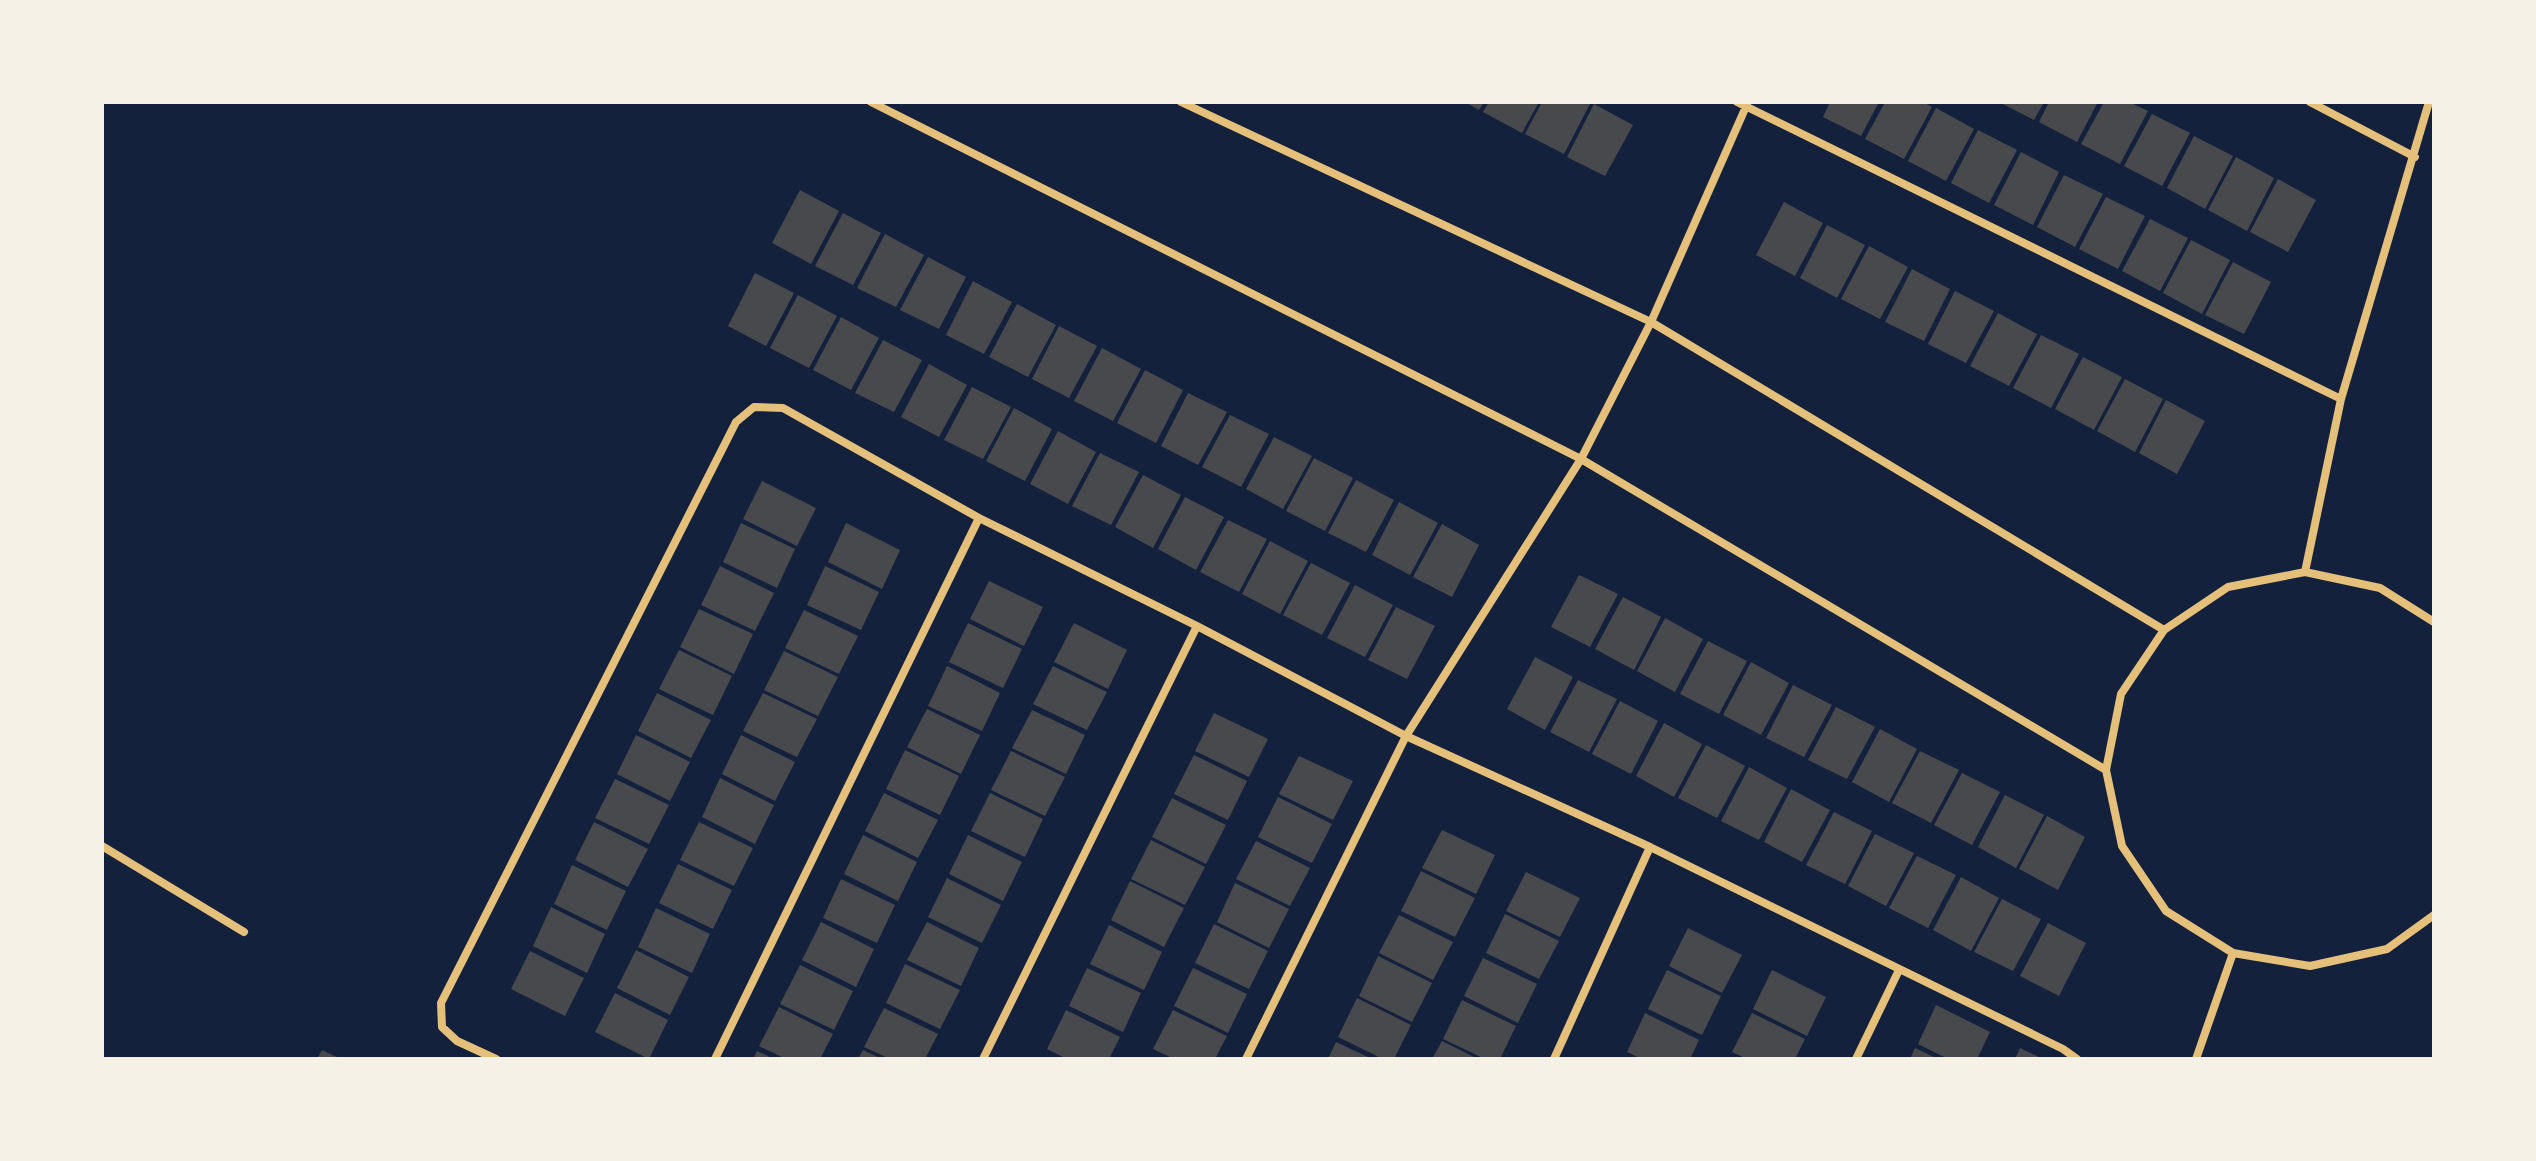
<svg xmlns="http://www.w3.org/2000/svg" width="2536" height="1161" font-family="'DejaVu Sans',sans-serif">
	<rect width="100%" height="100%" fill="#14213d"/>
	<path fill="#48494c" d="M1465,102H1484L1479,110Z
		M1489,102H1539L1522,133L1483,112Z
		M1542,102H1591L1564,154L1525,134Z
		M1830,102H1879L1861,136L1823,117Z
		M1885,102H1923L1932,107L1904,159L1865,139Z
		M1999,102H2044L2034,120Z
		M2049,102H2098L2077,142L2039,122Z
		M2104,102H2129L2148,111L2120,164L2081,144Z
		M1594,104L1633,125L1605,176L1567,157Z
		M1936,108L1974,129L1946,181L1908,161Z
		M2152,114L2190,133L2162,186L2124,166Z
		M1978,130L2017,150L1989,203L1951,183Z
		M2194,136L2233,156L2205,209L2167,188Z
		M2021,152L2059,172L2033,225L1994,205Z
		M2236,157L2274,178L2247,231L2208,210Z
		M2064,175L2103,194L2075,247L2037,227Z
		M2278,179L2316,200L2288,252L2250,232Z
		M800,190L839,211L811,264L772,243Z
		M2106,197L2145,216L2118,269L2079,249Z
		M1784,202L1823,223L1795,276L1756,255Z
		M843,213L881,233L853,285L815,266Z
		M2150,219L2188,238L2160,291L2122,271Z
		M1827,225L1865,245L1837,298L1800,278Z
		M885,234L924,255L896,307L857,288Z
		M2191,240L2230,260L2202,314L2163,293Z
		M1869,246L1908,267L1880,319L1841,299Z
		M928,257L966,277L939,329L900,310Z
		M2233,262L2271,282L2244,334L2205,315Z
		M1912,269L1950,289L1924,341L1885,322Z
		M755,273L794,293L766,346L728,326Z
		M973,281L1012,302L984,354L946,335Z
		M1955,291L1994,311L1966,363L1928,344Z
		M798,295L837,316L809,368L770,348Z
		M1017,304L1056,325L1028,377L989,357Z
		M1998,313L2037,334L2009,386L1970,366Z
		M841,317L879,338L851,390L813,370Z
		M1059,326L1097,346L1069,398L1032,379Z
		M2041,335L2079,354L2051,408L2013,388Z
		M883,340L922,360L894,412L855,393Z
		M1102,348L1141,369L1113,421L1074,401Z
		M2083,357L2122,377L2094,430L2055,409Z
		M929,364L967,385L939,437L901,417Z
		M1145,370L1183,390L1156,443L1117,423Z
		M2125,379L2163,399L2135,452L2097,431Z
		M972,387L1011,407L983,459L944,440Z
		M1188,393L1227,412L1198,465L1161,446Z
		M2166,400L2205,421L2177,474L2139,453Z
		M1014,408L1052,429L1025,481L986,461Z
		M1230,415L1269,434L1241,487L1202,467Z
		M1058,431L1096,452L1068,504L1030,484Z
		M1274,437L1312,456L1283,509L1246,489Z
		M1100,453L1139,472L1111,525L1072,506Z
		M1314,458L1353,478L1325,531L1286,511Z
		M1143,475L1181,495L1153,548L1115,527Z
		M1356,480L1394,500L1366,552L1328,533Z
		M762,481L816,508L797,546L743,519Z
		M1185,497L1224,517L1196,570L1158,549Z
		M1399,502L1438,523L1410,575L1372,555Z
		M1228,520L1267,539L1239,592L1200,572Z
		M741,523L795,549L777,588L723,562Z
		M846,523L900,550L882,589L828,562Z
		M1442,524L1479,545L1452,597L1413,577Z
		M1270,541L1308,561L1280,614L1242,594Z
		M1311,563L1350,583L1322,635L1283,615Z
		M720,566L774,593L755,631L701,605Z
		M825,566L879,592L861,630L807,605Z
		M1579,575L1618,594L1590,647L1551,627Z
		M989,581L1043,607L1024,646L970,619Z
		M1355,585L1393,605L1365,657L1327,638Z
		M1623,597L1661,617L1634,670L1595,649Z
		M1396,607L1435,626L1407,679L1368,660Z
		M699,609L753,634L734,674L680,647Z
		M804,610L858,636L839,674L785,648Z
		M1665,618L1703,639L1675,692L1637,671Z
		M968,623L1022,649L1003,688L949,662Z
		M1074,623L1127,650L1108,689L1054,662Z
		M1708,641L1747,661L1719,714L1680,694Z
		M679,650L732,676L713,715L659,689Z
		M784,651L838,677L818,716L764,690Z
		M1535,657L1573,677L1545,730L1507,709Z
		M1751,662L1789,683L1761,735L1723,715Z
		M947,666L1000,693L982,731L928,706Z
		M1053,666L1107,692L1087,730L1033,704Z
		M1578,680L1617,699L1589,752L1550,732Z
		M1793,685L1832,705L1804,757L1766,738Z
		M657,693L711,720L691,758L638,731Z
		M763,693L817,719L797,757L743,731Z
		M1620,701L1658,721L1631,774L1592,754Z
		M1836,707L1875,727L1847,779L1808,760Z
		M927,709L980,735L961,774L907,747Z
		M1032,710L1085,735L1066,774L1012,748Z
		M1214,713L1268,739L1249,777L1195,751Z
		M1664,723L1702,744L1674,797L1636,776Z
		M1880,729L1917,749L1889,802L1852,782Z
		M636,735L690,762L670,801L617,774Z
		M741,735L795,762L775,801L722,774Z
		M1706,745L1745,766L1717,818L1678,798Z
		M905,750L959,776L940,815L886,789Z
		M1011,751L1065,777L1045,816L991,790Z
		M1920,751L1959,770L1931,823L1892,803Z
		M1194,755L1247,781L1228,820L1174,794Z
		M1299,756L1353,781L1333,820L1279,794Z
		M1749,767L1787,788L1759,840L1721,821Z
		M1962,773L2000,792L1972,845L1934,825Z
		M720,778L774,805L755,844L702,817Z
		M615,779L669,805L649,844L595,818Z
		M1791,789L1830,810L1802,862L1764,842Z
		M884,793L938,820L918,858L865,831Z
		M990,793L1043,819L1025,857L971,831Z
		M2005,795L2044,815L2016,868L1978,847Z
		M1278,797L1332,824L1312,863L1258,837Z
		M1172,798L1226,825L1206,864L1152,837Z
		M1834,812L1872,831L1845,884L1806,865Z
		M2047,816L2085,837L2058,890L2019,869Z
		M594,822L648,849L628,887L575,860Z
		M699,822L753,848L734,886L680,860Z
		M1442,830L1495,855L1476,894L1422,868Z
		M1875,834L1914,853L1886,906L1848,886Z
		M863,835L917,862L898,901L844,874Z
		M968,835L1022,862L1003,901L949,874Z
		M1151,840L1205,867L1185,905L1131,879Z
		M1256,841L1310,868L1290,906L1236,879Z
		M1917,856L1956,875L1928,928L1889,908Z
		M678,864L732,890L713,929L659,903Z
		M572,865L626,891L607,930L554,904Z
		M1421,871L1475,898L1455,937L1401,911Z
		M1526,872L1580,898L1560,937L1506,911Z
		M1961,877L1999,898L1971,951L1933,930Z
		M947,878L1001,905L982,943L928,917Z
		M841,879L895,905L877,943L823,918Z
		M1130,881L1184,908L1164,947L1111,920Z
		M1235,883L1289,909L1269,948L1217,922Z
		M2002,899L2041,919L2013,971L1974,952Z
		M551,907L605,934L587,973L533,946Z
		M656,908L710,934L692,973L638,947Z
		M1505,914L1559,941L1539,979L1486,953Z
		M1399,915L1453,942L1433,980L1379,953Z
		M821,922L874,949L856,987L802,960Z
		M927,922L979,948L961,986L907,960Z
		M2048,923L2086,943L2059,996L2020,976Z
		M1214,924L1268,951L1249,989L1195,963Z
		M1109,925L1162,952L1144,990L1090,964Z
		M1688,928L1742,955L1722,993L1669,966Z
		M636,950L689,977L670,1015L617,988Z
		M530,951L584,978L565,1016L511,989Z
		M1378,956L1432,983L1412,1022L1359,996Z
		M1483,958L1537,984L1518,1023L1464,996Z
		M905,964L960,990L940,1029L886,1003Z
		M800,965L853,991L834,1030L780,1004Z
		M1087,968L1141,993L1123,1032L1069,1006Z
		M1193,968L1247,994L1228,1033L1174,1006Z
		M1667,970L1721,996L1702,1035L1648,1009Z
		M1772,970L1826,997L1807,1036L1753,1009Z
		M615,993L668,1020L649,1059L595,1032Z
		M1357,998L1411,1025L1394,1059H1383L1338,1037Z
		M1462,1000L1516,1026L1500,1059H1485L1443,1039Z
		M1936,1005L1990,1032L1977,1059H1948L1918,1044Z
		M779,1007L833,1034L820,1059H786L759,1046Z
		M884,1008L938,1034L925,1059H890L864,1047Z
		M1066,1010L1120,1037L1109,1059H1067L1047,1049Z
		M1173,1010L1227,1036L1215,1059H1174L1153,1049Z
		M1645,1013L1699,1040L1690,1059H1642L1627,1052Z
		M1752,1013L1805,1039L1795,1059H1747L1732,1052Z
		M1442,1041L1478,1059H1432Z
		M1336,1042L1372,1059H1328Z
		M1915,1048L1938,1059H1910Z
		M2020,1048L2043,1059H2015Z
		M322,1050L341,1059H317Z
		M863,1050L882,1059H858Z
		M757,1051L774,1059H753Z"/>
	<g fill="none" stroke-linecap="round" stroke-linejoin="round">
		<path stroke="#e5c07b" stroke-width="8" d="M871,102L1581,459L2106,770
			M1181,102L1651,322L2164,630
			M1737,102L2341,399
			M2310,102L2415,157
			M2305,572L2341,399L2429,102
			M2434,622L2380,588L2305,572L2228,587L2164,630L2121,694L2106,770L2122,846L2166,911L2233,953L2310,966L2387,949L2434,915
			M102,846L244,932
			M496,1059L457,1041L442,1027L441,1003L736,422L754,407L783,408L979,518L1197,626L1406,736L1650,847L2063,1049L2077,1059
			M715,1059L979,518
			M983,1059L1197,626
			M1246,1059L1406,736L1581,459L1651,322L1748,102
			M1554,1059L1650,847
			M1856,1059L1899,970
			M2196,1059L2233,953"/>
	</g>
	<rect width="2536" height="1161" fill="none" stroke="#f6f1e7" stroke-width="208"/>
</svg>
